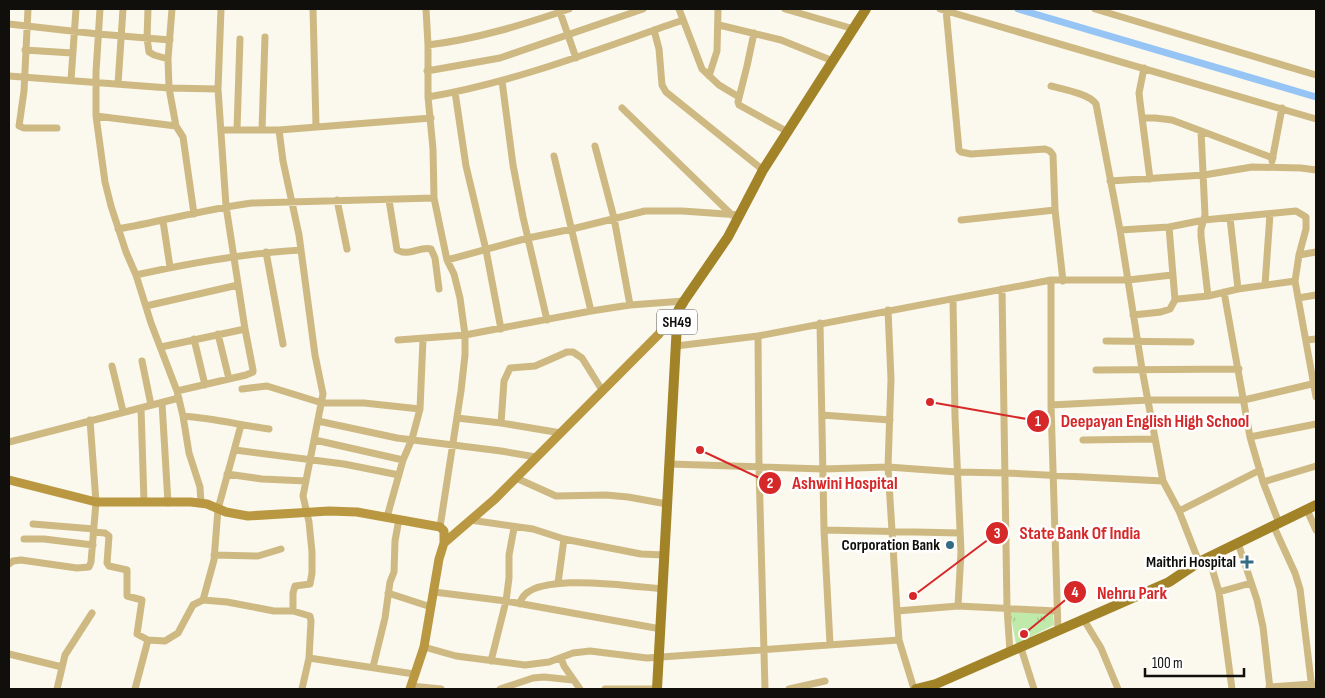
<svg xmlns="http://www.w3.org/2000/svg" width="1325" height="698" font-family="'Sofia Sans Condensed',sans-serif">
	<defs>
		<pattern id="park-tufts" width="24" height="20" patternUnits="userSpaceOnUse" patternTransform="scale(1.25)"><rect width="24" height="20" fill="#bfeaaa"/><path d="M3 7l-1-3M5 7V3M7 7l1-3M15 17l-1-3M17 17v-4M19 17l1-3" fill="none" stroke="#a3c891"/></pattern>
	</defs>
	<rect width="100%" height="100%" fill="#fbf8ee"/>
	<path fill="url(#park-tufts)" d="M1010,612L1053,613L1054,625L1016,644Z"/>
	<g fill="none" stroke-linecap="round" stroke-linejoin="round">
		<path stroke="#96c5f5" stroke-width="7" d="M1018,9L1316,97"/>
		<path stroke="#ceb983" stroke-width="7" d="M28,9L24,91L19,126L24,128H57
			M100,9L96,72V116L105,182L111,206L126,252L136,275L151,323L177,391L183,416L189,453L200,487L201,503
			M148,9L147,38L149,52L154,55L168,59
			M172,9L168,59L169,88L176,126L183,137L194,214
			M313,9L316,126
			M426,9L428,45V97L433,149L434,198L447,260L454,274L460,298L465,335V355L461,391L440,527
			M679,9L702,69L719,85L739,97
			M785,9L854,29
			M940,9L1316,119
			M1095,9L1316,75
			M946,10L959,150L961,152L971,154L1045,149L1050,151L1053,155L1055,210L1063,281
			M560,12L576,58
			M9,24L98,34L170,40
			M719,25L781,40L833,61
			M654,30L659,49L662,85L666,92L763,170
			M754,33L747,66L738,102L739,105L788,132
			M428,45C477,39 522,25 569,9
			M25,50L72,53
			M1144,68L1139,93L1140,102L1150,179
			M427,71L500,58L643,9
			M9,76L169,88L218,89
			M709,76L717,51L718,9
			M71,80L76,9
			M502,81L513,165L523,217L547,320
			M118,84L123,9
			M1051,86C1063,89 1090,94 1096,104L1120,230L1142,369L1163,481L1179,511L1199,562
			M455,92L466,166L486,250L501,329
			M428,97C516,82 599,49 683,20
			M622,108L732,215
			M96,116L176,126
			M1142,118H1155L1172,120L1273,158
			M237,129L240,39
			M221,130H279L431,118
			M262,130L265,37
			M279,130L283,161L299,235L315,355L323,394L303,496L309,522L312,552V573L310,584L295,586L293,593V611
			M1201,131L1205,215L1201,229V236L1208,296L1238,289L1295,281
			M595,146L614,218L630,305
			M554,156L591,311
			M1272,161L1282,108
			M1110,181L1204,175L1252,167L1301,168L1316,170
			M337,200L347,249
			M389,200L397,250C410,257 419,246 431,249L435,258L439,289
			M1230,218L1238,289
			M961,220L1055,210
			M163,221L170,267
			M1169,227L1175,300
			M118,229C163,221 207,209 252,203L434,198
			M1120,230L1169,227L1204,220L1296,211L1306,217V229L1299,255L1295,281L1316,397
			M266,252L283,344
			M1299,255L1316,252
			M447,260L528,238L572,229L645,211H682L740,215
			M136,275C190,263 245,253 301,250
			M1051,280V405L1058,631
			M1265,285L1270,214
			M1002,289L1007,608L1010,652
			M1224,292L1250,437L1263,482L1279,523
			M1298,298L1316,295
			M146,306L238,285
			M888,310L891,379L888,467L897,611L899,640L914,689
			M1133,315L1161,312L1170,309L1175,300L1178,299L1208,296
			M820,323L824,530L830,644
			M218,334L229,379
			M758,336L759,468L765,689
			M194,339L205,385
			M398,340L465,335L591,311L630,305L684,301
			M1307,340L1316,339
			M1106,341L1191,342
			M676,346L758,336L1051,280H1128L1172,275
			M161,347L245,329
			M142,361L151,405
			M112,366L123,411
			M1096,370L1239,369
			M242,389L267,386L322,403H364L420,409
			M177,391L246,375L253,372V370L245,329L226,206L218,89L221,9
			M162,403L168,503
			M1051,405L1149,400H1244L1316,383
			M141,408L144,502
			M822,415L890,420
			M183,416C212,418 240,425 269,429
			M457,418L501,423L561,433
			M318,421L397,438L501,451L536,457
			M501,423L504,381L510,368L535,366L567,352H573L582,358L602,390
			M1250,437L1316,424
			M315,440L403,460
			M1083,440L1154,439
			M9,442L179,398
			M235,450L344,464L399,475
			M670,464L823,469L888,467L957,472L1006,473L1163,481
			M227,474L262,479L306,481
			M516,478L556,496L606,495L628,497L667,504
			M1263,482L1316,466
			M1307,510L1316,530
			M1179,511L1260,470
			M387,517L403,460L412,439L420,409L423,339
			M470,520L533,529L564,539L641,554L664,555
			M33,524L94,529
			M1274,527L1295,573L1300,589L1312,689
			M824,530L960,533
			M94,532L105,533L109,536L107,563L109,566L127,570V596L142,600L137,634L148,640
			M24,539H44L93,545
			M1238,543L1257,600L1263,627L1270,689
			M214,555L258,556L281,549
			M1209,558L1219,592L1232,689
			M9,564L13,561L21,560L77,568L89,567L91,562L96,502L90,420
			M558,583L564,539
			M434,592L506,601L661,629
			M1219,592L1251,583
			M388,593L431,607
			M203,600L214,560L218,509L241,425
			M520,604C525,569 636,587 663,589
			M958,606L1057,611
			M897,611L958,606L961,552L955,416L953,299
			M1084,620L1101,648L1118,689
			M424,647L456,656L525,665L549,662L573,653L590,651L647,658L899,640
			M1021,648L1034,689
			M9,654L62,667
			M309,658L414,674
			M561,658L564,666L580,689
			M491,661L506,601L509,578V555L514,528
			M373,667L385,618L390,582L394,572L395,541L399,519
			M411,686L441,689
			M1269,687L1312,684
			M57,689L65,655L92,613
			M135,689L148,640L165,641L178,633L193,605L203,600L227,602L274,611H293L310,616L311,621L309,658L302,689
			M500,689L533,678L544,677L573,680
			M605,689H657
			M789,689L825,681"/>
		<path stroke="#b99841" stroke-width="9" d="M9,480L96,502H191L207,504L226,512L248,516L329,511L357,512L440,527L444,531V543
			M410,689L424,647L439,559L444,543L495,499L659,334L679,309"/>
		<path stroke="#a38328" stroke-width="10" d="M657,689L677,324L679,309L684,301L728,237L763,170L866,9
			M916,689L936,684L1169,582L1199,562L1316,505"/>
	</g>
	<g fill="#346c86" stroke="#fff" stroke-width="2">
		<circle cx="950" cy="545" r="5"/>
		<path d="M1244.5 554.5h5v5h5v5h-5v5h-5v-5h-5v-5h5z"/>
	</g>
	<g text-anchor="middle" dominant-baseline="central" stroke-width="5" stroke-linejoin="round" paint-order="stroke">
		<rect fill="#fff" stroke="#585755" stroke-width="1" x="657" y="309.5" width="40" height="25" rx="4"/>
		<g font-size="15" font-weight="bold" fill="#100f0c">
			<text x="677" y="322">SH49</text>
		</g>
		<g font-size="16" font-weight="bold" fill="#100f0c" stroke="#fff" text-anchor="end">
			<text x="940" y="545">Corporation Bank</text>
			<text x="1236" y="562">Maithri Hospital</text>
		</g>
	</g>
	<path fill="none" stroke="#d62828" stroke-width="2" d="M930 402L1038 421M700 450L770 483M913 596L997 533M1024 634L1075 592"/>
	<g fill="#d62828" stroke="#fff" stroke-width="2">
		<circle cx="930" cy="402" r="5"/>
		<circle cx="700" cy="450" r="5"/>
		<circle cx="913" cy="596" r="5"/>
		<circle cx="1024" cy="634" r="5"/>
		<circle cx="1038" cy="421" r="12"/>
		<circle cx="770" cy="483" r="12"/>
		<circle cx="997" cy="533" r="12"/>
		<circle cx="1075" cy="592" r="12"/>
	</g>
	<g font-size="15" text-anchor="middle" font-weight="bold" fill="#fff">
		<text x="1038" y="426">1</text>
		<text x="770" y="488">2</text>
		<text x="997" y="538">3</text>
		<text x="1075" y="597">4</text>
	</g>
	<g font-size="18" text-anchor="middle" font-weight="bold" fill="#d62828" stroke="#fff" stroke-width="5" stroke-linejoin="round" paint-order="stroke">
		<text x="1155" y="427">Deepayan English High School</text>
		<text x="845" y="489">Ashwini Hospital</text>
		<text x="1080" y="539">State Bank Of India</text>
		<text x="1132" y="599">Nehru Park</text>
	</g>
	<rect width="1325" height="698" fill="none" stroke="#100f0c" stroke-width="20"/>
	<path d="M1145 668v8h99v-8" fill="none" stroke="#100f0c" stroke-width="2.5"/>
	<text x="1152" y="668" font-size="15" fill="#100f0c" stroke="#ffffff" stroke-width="4" paint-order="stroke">100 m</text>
</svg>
